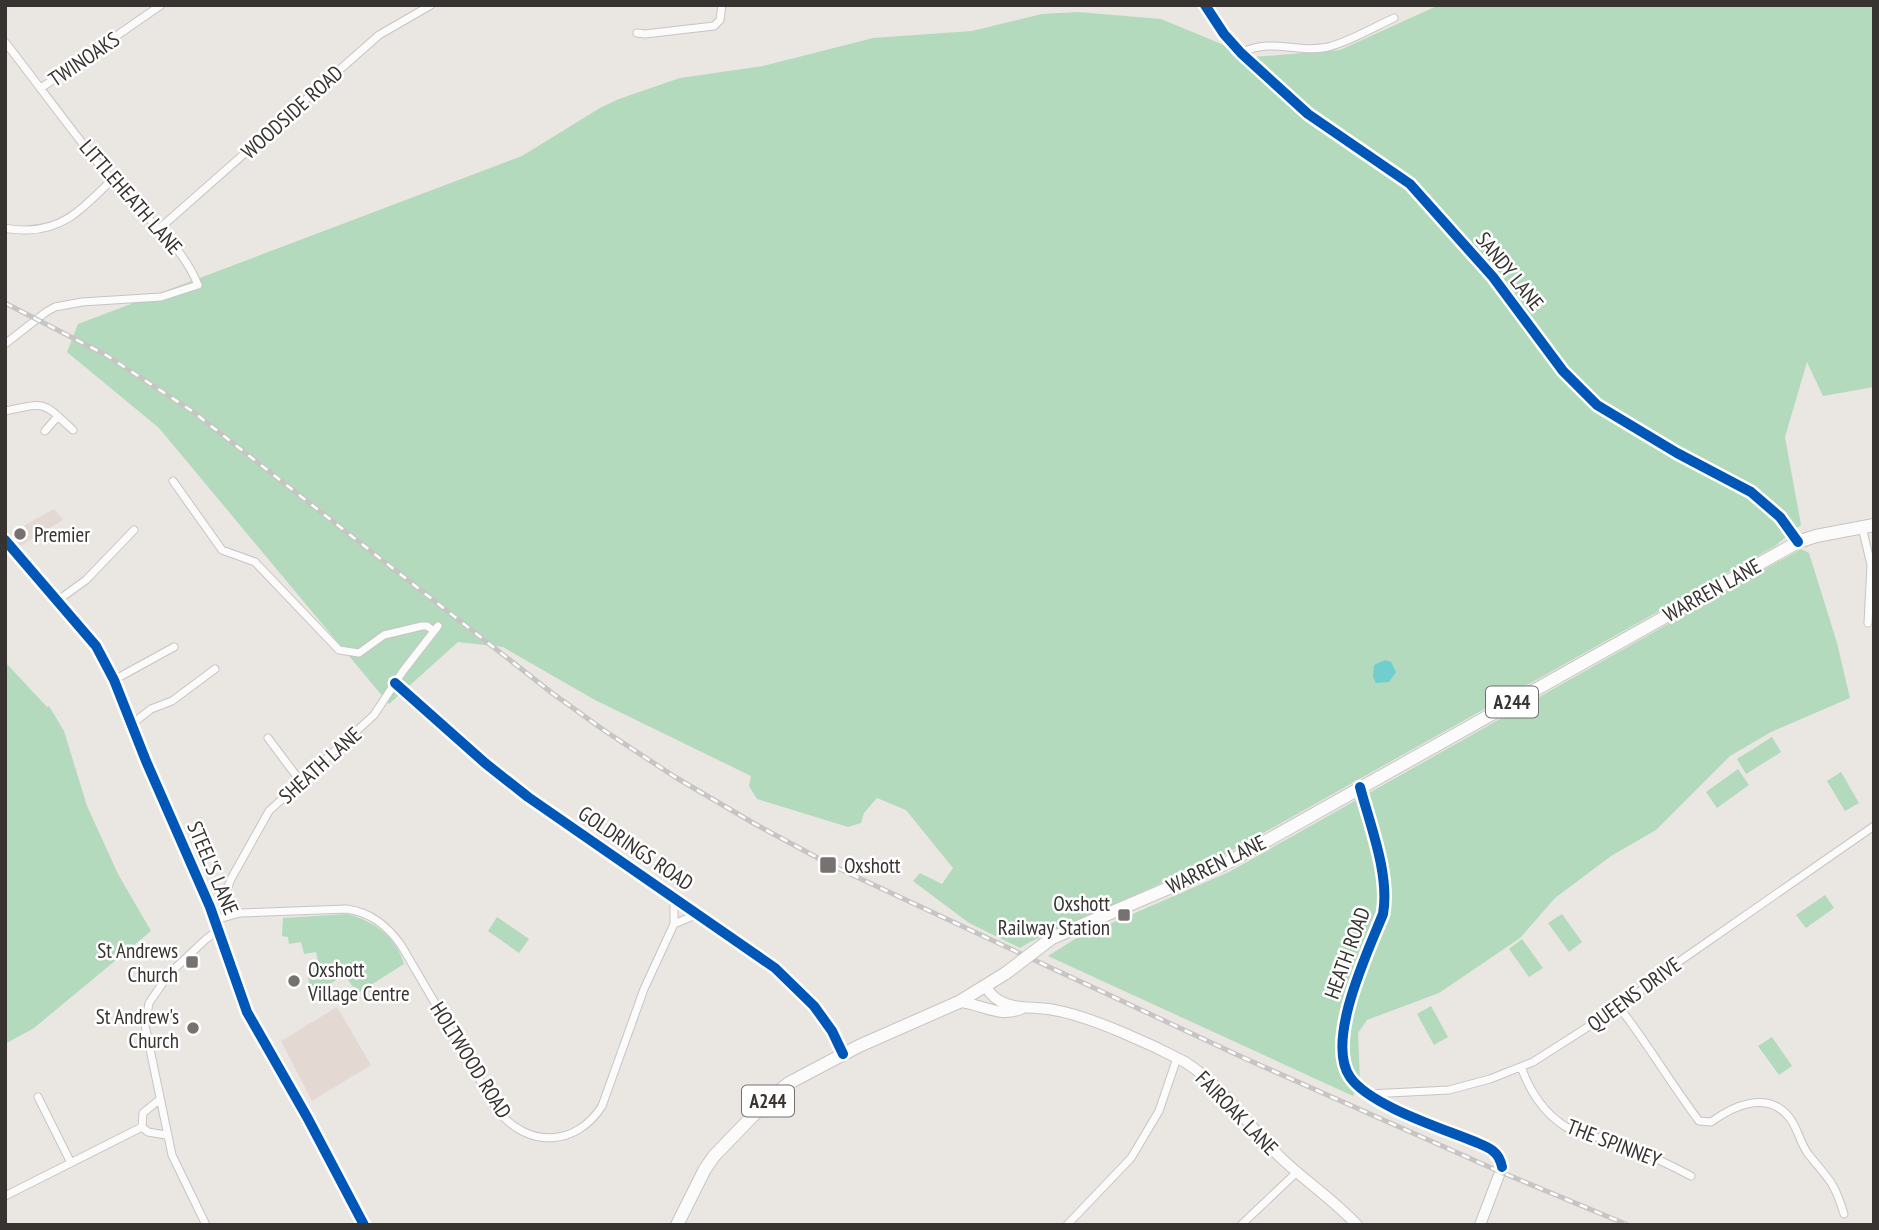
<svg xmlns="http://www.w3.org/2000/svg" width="1879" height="1230" font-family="'PT Sans Narrow',sans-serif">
	<rect width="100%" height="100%" fill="#eae6e2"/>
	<path fill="#e4d9d2" d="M54,509L63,520L20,546L9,534Z
		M337,1007L371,1065L312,1101L281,1041Z"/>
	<path fill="#b3dabd" d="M1439,5H1874V387L1823,396L1807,362L1785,437L1801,525L1775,546L1224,855L1030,942L1020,948L969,923L913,881L920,873L942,884L953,868L906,810L877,798L864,813L861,823L848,827L757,799L749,786L751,776L595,700L503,647L458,642L389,704L159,428L67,352L78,324L522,156L600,108L619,99L680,78L763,66L873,38L972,31L1042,14L1078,12L1161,19L1253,57L1340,50Z
		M1801,549L1809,553L1837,643L1850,698L1771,732L1730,756L1656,830L1611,856L1555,898L1520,938L1439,993L1367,1020L1358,1033L1360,1082L1353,1096L1048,956L1075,939L1229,872Z
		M5,662L47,707L49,706L64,731L87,806L118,874L151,931L34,1028L5,1044Z
		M1772,737L1781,752L1746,774L1737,759Z
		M1738,769L1749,785L1717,808L1706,792Z
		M1841,772L1859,803L1845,811L1827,781Z
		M1825,895L1834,908L1806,928L1796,915Z
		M347,914C373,920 397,938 404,964L358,993L344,975L325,987L310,990L307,969L319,966L316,952L304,954L301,942L289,944L288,937L282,936L283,918Z
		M1562,914L1582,942L1569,952L1548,923Z
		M497,917L529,939L519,953L488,931Z
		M1522,939L1543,968L1529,977L1509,949Z
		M1431,1006L1448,1037L1434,1045L1417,1014Z
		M1772,1037L1792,1066L1779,1075L1758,1046Z"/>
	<path fill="#70cecf" d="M1385,660L1391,662L1396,672L1389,682L1376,683L1373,677L1374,665Z"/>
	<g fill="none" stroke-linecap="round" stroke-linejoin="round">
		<defs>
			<path id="street" d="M1205,5L1224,34L1241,53L1308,114L1410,184L1493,277L1563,371L1597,405L1677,453L1751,492L1780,517L1798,542
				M637,33L645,34L714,26L720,20L722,5
				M5,42C40,87 74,134 110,178C140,215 180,240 198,285L161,297L82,302L55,307L46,312L5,344
				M1241,53C1273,37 1295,54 1328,47C1349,42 1374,27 1394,18
				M41,88L161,5
				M5,228C13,230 19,230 27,230C67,229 84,206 112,180
				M160,228L379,35L431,5
				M5,411C48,402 41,401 73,430
				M45,431L58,416
				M173,481L222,550L255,562L339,650L359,653L384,635L422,626H427L434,631
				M1862,527L1871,565L1868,623
				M57,601L86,580L134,530
				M114,680L174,647
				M395,683L485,763L528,797L775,968L814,1006L832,1031L843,1054
				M132,724L151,709L172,701L215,669
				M268,738L301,782
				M225,915L226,892L231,879L269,811L374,715L403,671L438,626
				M215,920L240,913L346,909C371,912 387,926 401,945L498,1111C528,1148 576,1147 602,1106L644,989L674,924V896
				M674,924L698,914
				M1619,1007C1648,1044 1671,1084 1699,1121L1711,1122C1733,1106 1767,1090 1789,1117C1798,1128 1800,1144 1809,1155C1829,1180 1834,1181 1844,1214
				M1521,1067C1532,1097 1550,1122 1580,1134C1592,1138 1606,1137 1617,1142C1642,1152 1667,1163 1691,1176
				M1369,1094L1449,1090L1490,1079L1533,1062L1619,1007L1677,963L1874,826
				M38,1097L71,1163
				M159,1100L143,1113L142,1127L148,1132L166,1135
				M5,1196L142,1127
				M206,1225L172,1155L145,1025L149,1003L169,974L205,940L218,930
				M1067,1225L1131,1158L1159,1111L1177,1058
				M1241,1225L1297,1172"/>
			<path id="secondary" d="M5,540L96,646L114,680L146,761L210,907L247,1012L307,1117L364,1225
				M1360,787C1370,825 1390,875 1383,914C1368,951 1325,1041 1350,1078C1370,1106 1459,1136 1493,1149L1501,1160L1502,1167L1480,1225
				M986,987C1001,1013 1029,1005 1054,1010C1092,1017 1151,1044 1185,1062C1224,1087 1248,1126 1280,1157C1305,1181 1334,1200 1357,1225
				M959,1002C983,1004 997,1018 1021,1009"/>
			<path id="primary" d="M1052,938L1227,863L1798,542L1816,536L1874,525
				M677,1225L705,1169L714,1156L771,1097L789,1083L859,1046L959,1002L1006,973"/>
		</defs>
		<use href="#street" stroke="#c8c4c2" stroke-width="9"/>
		<use href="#secondary" stroke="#c8c4c2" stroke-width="12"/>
		<use href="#primary" stroke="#c8c4c2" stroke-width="14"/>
		<use href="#street" stroke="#fcfbfb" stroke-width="7"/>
		<use href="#secondary" stroke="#fcfbfb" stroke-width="10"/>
		<use href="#primary" stroke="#fcfbfb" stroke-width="12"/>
		<defs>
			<path id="rail" d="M5,303L106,355L192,411L552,693L605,731L675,777L755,824L829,864L1244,1058L1496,1170L1628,1225"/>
		</defs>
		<use href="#rail" stroke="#c6c5c4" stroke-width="5"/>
		<use href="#rail" stroke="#fff" stroke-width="2.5" stroke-dasharray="8" stroke-linecap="butt"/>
		<defs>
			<path id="primary-bridge" d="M1006,973L1052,938"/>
		</defs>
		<use href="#primary-bridge" stroke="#c8c4c2" stroke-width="14" stroke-linecap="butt"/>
		<use href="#primary-bridge" stroke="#fcfbfb" stroke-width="12"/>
		<defs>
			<path id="cycleway" d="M1205,5L1224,34L1241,53L1308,114L1410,184L1493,277L1563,371L1597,405L1677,453L1751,492L1780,517L1798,542
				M5,540L96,646L114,680L146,761L210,907L247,1012L307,1117L364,1225
				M395,683L485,763L528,797L775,968L814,1006L832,1031L843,1054
				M1360,787C1370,825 1390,875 1383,914C1368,951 1325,1041 1350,1077C1369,1105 1441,1128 1473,1141C1487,1147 1499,1150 1502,1167"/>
		</defs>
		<use href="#cycleway" stroke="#fff" stroke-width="15"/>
		<use href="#cycleway" stroke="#0057b8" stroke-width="10"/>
	</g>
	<g fill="#76726f" stroke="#fff" stroke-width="2.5">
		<circle cx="20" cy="534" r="7"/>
		<rect x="819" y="856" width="18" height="18" rx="3.5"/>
		<rect x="1117" y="908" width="14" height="14" rx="3.5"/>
		<rect x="185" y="955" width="14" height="14" rx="3.5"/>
		<circle cx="294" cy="981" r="7"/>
		<circle cx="193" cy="1028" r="7"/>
	</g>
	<g text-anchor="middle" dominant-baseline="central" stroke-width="5" stroke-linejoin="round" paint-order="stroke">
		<g fill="#fff" stroke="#73706f" stroke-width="2">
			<rect x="1486" y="686.5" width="52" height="31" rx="5"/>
			<rect x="742" y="1085.5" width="52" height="31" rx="5"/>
		</g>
		<g font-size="19" font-weight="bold" fill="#373331">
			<text x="1512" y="702">A244</text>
			<text x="768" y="1101">A244</text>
		</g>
		<g font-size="21" fill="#373331" stroke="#fff">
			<text transform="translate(84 59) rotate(-34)">TWINOAKS</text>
			<text transform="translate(292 112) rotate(-42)">WOODSIDE ROAD</text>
			<text transform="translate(131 197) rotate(49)">LITTLEHEATH LANE</text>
			<text transform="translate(1510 271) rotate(51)">SANDY LANE</text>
			<text transform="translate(1712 590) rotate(-29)">WARREN LANE</text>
			<text transform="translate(320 765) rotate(-42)">SHEATH LANE</text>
			<text transform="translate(636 848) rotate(34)">GOLDRINGS ROAD</text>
			<text transform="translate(1216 864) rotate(-26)">WARREN LANE</text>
			<text transform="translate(213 868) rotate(67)">STEEL'S LANE</text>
			<text transform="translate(1347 953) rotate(-70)">HEATH ROAD</text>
			<text transform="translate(1634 994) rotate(-36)">QUEENS DRIVE</text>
			<text transform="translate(471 1060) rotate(58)">HOLTWOOD ROAD</text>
			<text transform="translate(1237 1113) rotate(46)">FAIROAK LANE</text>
			<text transform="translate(1614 1143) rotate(21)">THE SPINNEY</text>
		</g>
		<g font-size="21" fill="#373331" stroke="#fff" text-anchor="start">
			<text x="34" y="534">Premier</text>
			<text x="844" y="865">Oxshott</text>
			<text x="1110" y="903" text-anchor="end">Oxshott<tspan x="1110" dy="24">Railway Station</tspan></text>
			<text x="178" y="950" text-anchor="end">St Andrews<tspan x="178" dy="24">Church</tspan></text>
			<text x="308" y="969">Oxshott<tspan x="308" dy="24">Village Centre</tspan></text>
			<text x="179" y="1016" text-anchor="end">St Andrew's<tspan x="179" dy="24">Church</tspan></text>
		</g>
	</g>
	<rect width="1879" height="1230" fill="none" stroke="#373331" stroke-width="14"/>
</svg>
